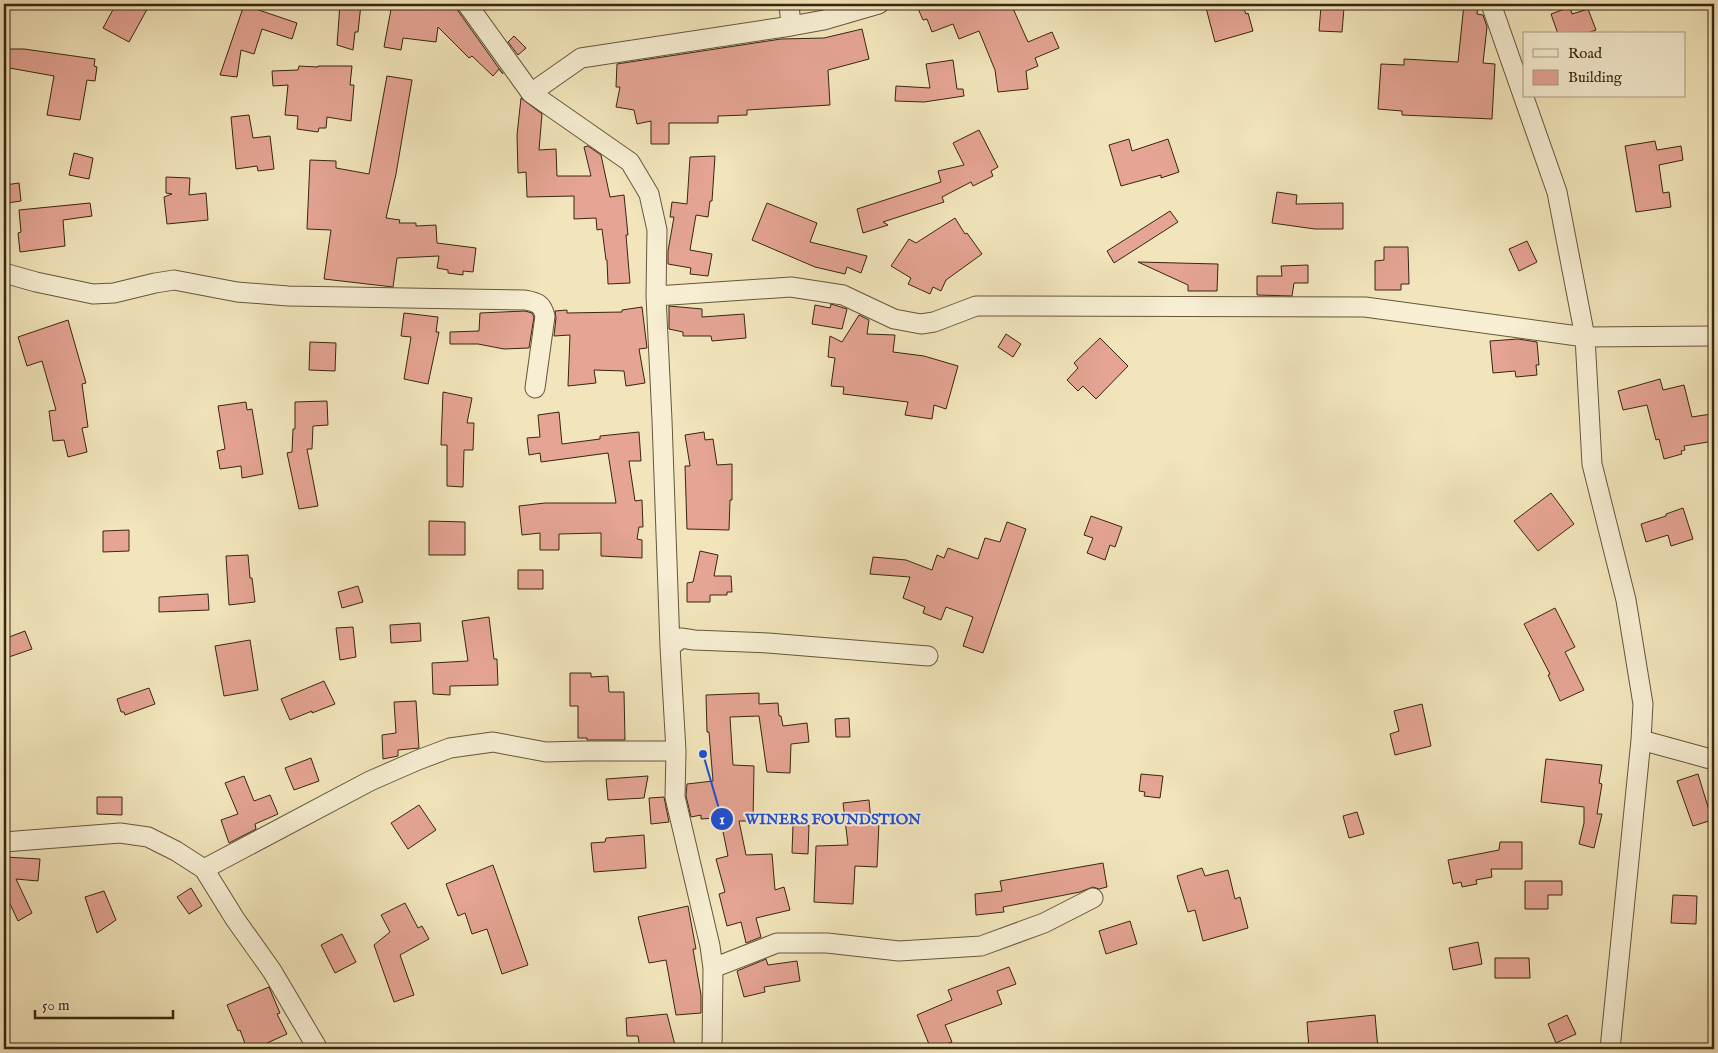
<svg xmlns="http://www.w3.org/2000/svg" width="1718" height="1053" font-family="'IM FELL English',serif">
	<rect width="100%" height="100%" fill="#f2e5bb"/>
	<filter id="stains"><feTurbulence type="fractalNoise" baseFrequency=".004" numOctaves="4"/><feColorMatrix values="0 0 0 0 .2 0 0 0 0 .09 0 0 0 0 .02 0 0 0 .5 -.17"/></filter>
	<radialGradient id="worn" r=".72"><stop offset=".6" stop-color="#630" stop-opacity="0"/><stop offset="1" stop-color="#630" stop-opacity=".3"/></radialGradient>
	<path fill="#e5a494" stroke="#37260f" d="M116,4H150L129,42L103,28Z
		M340,4H361L358,32H355L353,50L337,45Z
		M392,4H456L458,11L503,74L499,69L493,76L472,56L469,58L438,27L436,42L403,38L401,50L384,47Z
		M916,4H1011L1028,42L1052,32L1059,48L1035,58L1038,66L1026,71L1028,89L998,92L995,70L979,31L959,39L953,24L932,32L927,19L923,20Z
		M1205,4H1242L1246,14L1248,13L1253,31L1215,42Z
		M1464,4H1478L1477,14L1483,15L1487,27L1483,63L1495,64L1492,119L1402,115V111L1378,109L1381,64L1404,65V59L1458,62Z
		M244,5L297,23L292,39L262,29L254,54L241,50L237,77L220,75Z
		M1321,6L1344,8L1342,32L1319,31Z
		M1570,7L1572,14L1588,9L1596,30L1585,34H1558L1551,14Z
		M862,29L869,59L828,70L830,105L747,110V115L718,116V123H669V144H651V121L637,124L634,110L616,107L620,87H616L617,64L781,39L824,38Z
		M514,36L526,48L518,55L508,42Z
		M4,49H24L95,59L94,66L97,67L95,81L87,80L80,120L47,115L54,76L4,67Z
		M953,60L957,89H963L964,96L924,102L895,101L896,86L930,88L926,64Z
		M299,66L318,67V66H352L350,85H354L351,121L327,117L326,128H319L318,132L297,129L298,116L285,115L288,85L273,86L272,71L298,70Z
		M387,76L412,80L396,174L386,218L400,220L399,223H416V226L436,225L437,243L476,248L473,272L463,271V275L448,273V270L437,268L439,256L397,258L393,287L324,279L331,230L307,229L310,160L336,161V168L369,174Z
		M521,98L542,114L539,150L556,149L557,176H591L584,147L588,146L601,155L610,197L624,195L628,235H626L630,283L608,284L607,260H606L602,229L597,230L596,218L574,219V196L527,197L526,172L518,173L517,135Z
		M249,115L253,138L270,136L274,169L258,171L257,166L236,169L231,117Z
		M979,130L998,167L991,171L993,176L973,186L971,182L942,197L944,202L883,222L888,225L863,233L857,209L941,182L938,171L964,165L953,143Z
		M1129,139L1132,151L1168,139L1179,172L1161,178V175L1121,186L1109,145Z
		M1655,141L1657,150L1681,146L1683,160L1659,165L1663,193L1669,192L1671,207L1636,212L1625,146Z
		M74,153L93,158L89,179L69,175Z
		M715,156L712,201H710L708,217L696,215L690,250L712,254L708,276L690,274L691,268L668,264V251L674,217H670L672,202L687,204L690,157Z
		M166,177L190,178L189,195L206,193L208,220L167,224L164,197L172,194L166,193Z
		M19,183L21,201L7,203L5,185Z
		M1277,192L1297,195L1296,204L1343,203V229H1315L1272,223Z
		M90,203L92,216L63,220L65,246L20,252L18,233L21,232L19,210Z
		M767,203L817,223L810,242L867,256L861,273L847,267L845,274L815,267L752,240Z
		M1170,211L1178,222L1114,263L1107,251Z
		M955,218L965,234L967,233L982,254L946,280L941,291L933,287L930,294L908,284L911,278L891,266L909,239L916,243Z
		M1527,241L1537,262L1519,271L1509,249Z
		M1384,247H1408L1409,284H1401V290H1375V261L1384,260Z
		M1138,262L1218,264L1217,291H1188V285Z
		M1308,265V283H1294L1292,296L1257,295V276H1282L1281,266Z
		M831,304L847,309L842,329L812,324L815,305L830,308Z
		M669,306L702,309V317L744,314L746,338L712,341L711,336H683V332L669,329Z
		M642,307L647,348L639,349L645,383L626,386L624,371L594,370L596,383L568,386L570,335L554,336L556,318L555,311L567,310V313L622,312V310Z
		M525,311L532,313L534,317L529,348L504,349L478,344H450V332L479,331L480,313Z
		M404,313L438,317L436,332H439L428,384L404,379L411,337L401,336Z
		M859,315L869,320L867,334L895,335L893,352L924,356L958,366L946,409L934,405L932,419L905,415L908,402L843,394L844,387L831,386L835,358L828,357L830,336L842,342Z
		M68,320L86,383L82,384L88,427L82,428L87,452L68,457L64,440L53,441L49,411L56,410L42,361L27,366L18,337Z
		M1006,334L1021,344L1013,357L998,347Z
		M1100,338L1128,366L1096,399L1083,386L1078,391L1067,380L1078,368L1074,363Z
		M1518,339L1537,342L1539,365H1536L1537,375L1516,377L1515,371L1493,373L1490,341Z
		M310,342L336,343L335,371L309,370Z
		M1660,379L1663,390L1684,385L1692,417L1711,414L1714,441L1684,446L1685,450L1681,451L1682,454L1664,459L1659,439L1656,440L1647,405L1623,410L1618,391Z
		M443,392L472,398L467,423H474L473,450H464L463,487L447,486V445H441Z
		M327,401L328,425L313,426L312,449H307L318,506L299,509L287,453L292,452L293,429H295V402Z
		M246,402L247,410L252,409L263,474L242,478L241,466L220,469L217,451L225,449L218,406Z
		M559,412L562,444L600,439V436L639,432L641,461H629L635,501L642,500L643,527H639L637,539L642,540V558L601,556V533L559,534V550H540V533L522,535L519,506L545,503H616L608,453L541,462L540,453L529,455L527,438L540,437L538,415Z
		M704,432L705,440L713,439L717,465L732,464V500H730L729,530L687,529L685,466H690L685,435Z
		M1551,493L1574,524L1538,551L1514,521Z
		M1683,508L1693,539L1671,546L1668,535L1646,542L1641,524L1666,516V514Z
		M1091,516L1122,527L1115,547L1110,545L1105,560L1087,553L1093,538L1084,535Z
		M429,521L465,522V555H429Z
		M1007,522L1026,529L983,653L963,646L973,617L946,607L941,620L923,613L925,607L903,598L910,577L870,574L873,557L906,560L932,570L937,555L944,558L948,548L978,559L985,538L1000,542Z
		M129,530V551L103,552V531Z
		M700,551L718,555L714,576H731L732,592H727V595H710V602H687V583L693,582Z
		M248,555L250,578H252L255,602L229,605L226,556Z
		M518,570H543V589H518Z
		M358,586L363,602L342,608L338,592Z
		M208,594L209,610L159,612V597Z
		M1555,608L1575,647L1565,652L1584,690L1560,701L1548,675L1550,674L1524,624Z
		M489,617L494,659H497L498,685L450,686V695L433,694L432,663L468,661L462,621Z
		M420,623L421,641L391,643L390,625Z
		M353,627L356,657L340,660L336,628Z
		M25,631L32,649L9,657L4,639Z
		M250,640L258,690L224,696L215,646Z
		M570,673H591V677L608,676L609,692H624L625,740H587V738H578V706H570Z
		M324,681L335,704L312,713V711L290,720L281,699Z
		M149,688L155,704L125,715L124,712H121L117,699Z
		M759,693V704L778,703L779,716H781L783,726L807,723L809,742L791,744L790,773L767,772L759,716L730,717L733,765L754,766L753,821H739L746,855L772,854L775,890L784,887L790,910L756,918L761,937L746,943L741,922L727,926L719,894L725,892L716,859L728,856L721,822H715V818L701,819V815L691,817L686,796L687,784L713,781L709,732H707L706,695Z
		M416,701L419,748L398,750V756L383,759L382,735L396,733L394,702Z
		M1422,704L1431,746L1395,755L1390,734L1399,731L1394,711Z
		M849,718L850,737H836L835,719Z
		M311,758L319,781L294,790L285,768Z
		M1546,759L1602,765L1599,783L1602,784L1597,814H1602L1594,848L1579,844L1584,823V807L1541,802Z
		M1141,774L1163,776L1160,798L1144,796L1145,792L1139,791Z
		M1698,774L1712,820L1693,826L1677,781Z
		M244,776L254,801L270,795L278,814L255,824L256,829L229,843L221,820L238,814L225,783Z
		M648,776L644,798L608,800L606,779Z
		M97,797H122V815L97,814Z
		M664,797L669,822L651,824L649,798Z
		M869,800L871,822L879,823L877,867L855,866L853,904L814,902L816,846L848,845L843,803Z
		M419,805L436,830L408,849L391,823Z
		M1357,812L1364,834L1349,838L1343,816Z
		M793,825H809L808,854L792,853Z
		M644,835L646,868L594,872L591,843L605,842L606,838Z
		M1500,842H1522V869H1491L1492,877L1476,880L1477,884L1462,887L1461,882L1453,884L1448,860L1499,850Z
		M4,855L5,857L40,859L38,881L16,879L32,913L18,921L4,891Z
		M1103,863L1107,887L1099,889L1093,887L1080,892L1003,907L1004,912L976,915L975,894L1002,891L1000,881Z
		M493,865L528,965L502,974L487,929L472,934L465,913L458,916L446,884Z
		M1202,868L1205,876L1228,870L1235,899L1240,897L1248,928L1203,941L1195,910L1188,912L1177,876Z
		M1525,881H1562V895H1548V909H1525Z
		M191,888L202,906L189,914L177,897Z
		M104,891L116,920L97,933L85,897Z
		M1673,895L1697,896L1696,924L1671,923Z
		M405,903L418,928L422,926L429,939L400,955L414,995L394,1002L374,945L390,932L381,915Z
		M688,906L696,949H693L701,995V1013L676,1015L666,960L649,963L638,917Z
		M1130,921L1137,944L1106,954L1099,931Z
		M342,934L356,962L335,973L321,945Z
		M1478,942L1482,964L1453,970L1449,948Z
		M1495,958H1529L1530,978H1495Z
		M766,959L768,965L797,961L800,981L764,987L765,992L744,997L737,971Z
		M1009,967L1016,984L997,991L1002,1004L945,1025L952,1042L931,1049L917,1015L952,1000L948,990Z
		M269,987L280,1013L277,1014L287,1034L254,1049H247L240,1030L238,1031L227,1005Z
		M667,1014L676,1049H640L638,1036H627L626,1018Z
		M1375,1015L1378,1049H1309L1307,1022Z
		M1567,1015L1576,1034L1556,1043L1548,1024Z"/>
	<g fill="none" stroke-linecap="round" stroke-linejoin="round">
		<defs>
			<path id="minor" d="M467,4L531,93L630,162L649,194L657,230L656,296L662,420L670,647L676,751L675,797L710,946L713,968L712,1049
				M789,4L791,26
				M1491,4L1557,192L1585,337L1592,464L1626,600L1643,704L1641,740L1610,1049
				M531,93L581,58L791,26L824,20L879,4
				M4,273L36,282L93,294L114,293L155,283L174,280L237,292L288,296L525,300C537,302 542,304 545,316L535,388
				M656,296L791,287L843,295L894,319L921,324L934,322L976,306L1365,307L1585,337L1714,336
				M670,647L681,638L694,640L768,643L928,656
				M1641,740L1714,760
				M4,842L120,833L148,837L176,851L204,869L370,781L418,760L450,748L493,742L546,752L584,751H676
				M204,869L235,919L272,971L318,1049
				M713,968L777,943H827L899,951L981,946L1044,923L1093,898"/>
		</defs>
		<use href="#minor" stroke="#66563a" stroke-width="21"/>
		<use href="#minor" stroke="#f7eed3" stroke-width="19"/>
	</g>
	<path fill="none" stroke="#1d4ed8" stroke-width="2" d="M703 754L722 819"/>
	<g fill="#1d4ed8" stroke="#f7eed3" stroke-width="2">
		<circle cx="703" cy="754" r="5"/>
		<circle cx="722" cy="819" r="12"/>
	</g>
	<g font-size="15" text-anchor="middle" font-weight="bold" fill="#fff">
		<text x="722" y="824">1</text>
	</g>
	<g font-size="15" text-anchor="middle" font-weight="bold" fill="#1d4ed8" stroke="#f7eed3" stroke-width="4" stroke-linejoin="round" paint-order="stroke">
		<text x="833" y="824">WINERS FOUNDSTION</text>
	</g>
	<rect width="1718" height="1053" fill="none" stroke="#f2e5bb" stroke-width="20"/>
	<rect x="5" y="5" width="1708" height="1043" fill="none" stroke="#37260f" stroke-width="2.5"/>
	<rect x="10" y="10" width="1698" height="1033" fill="none" stroke="#37260f"/>
	<rect x="1523" y="32" width="162" height="65" fill="#f7eed3" stroke="#aa9e85"/>
	<rect x="1533" y="49" width="25" height="8" fill="#f7eed3" stroke="#aa9e85"/>
	<text x="1568" y="58" font-size="15" fill="#37260f">Road</text>
	<rect x="1533" y="70" width="25" height="15" fill="#e5a494" stroke="#aa9e85"/>
	<text x="1568" y="82" font-size="15" fill="#37260f">Building</text>
	<path d="M35 1010v8h138v-8" fill="none" stroke="#37260f" stroke-width="2.5"/>
	<text x="42" y="1010" font-size="15" fill="#37260f" stroke="#f7eed3" stroke-width="4" paint-order="stroke">50 m</text>
	<rect width="100%" height="100%" filter="url(#stains)"/>
	<rect width="100%" height="100%" fill="url(#worn)"/>
</svg>
